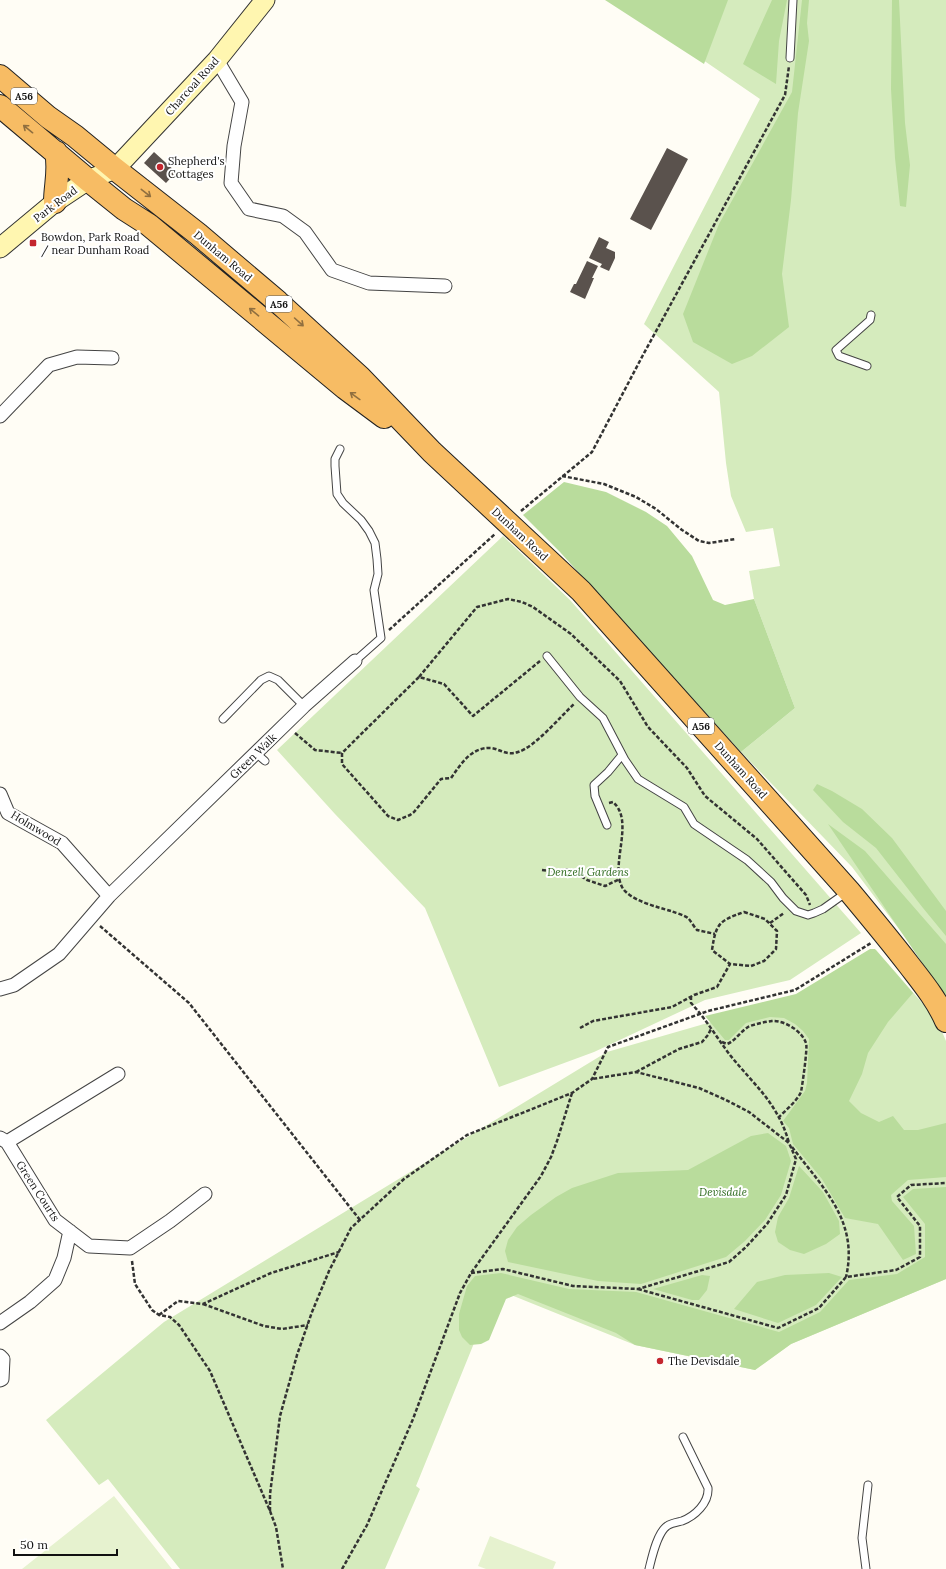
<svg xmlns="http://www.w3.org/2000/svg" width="946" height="1569" font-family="Lora,serif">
	<rect width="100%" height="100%" fill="#fffdf5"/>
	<path fill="#d5ebbd" d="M686,0H946V991L852,867L741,752L795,708L754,599L749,571L780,566L773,528L746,532L731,496L726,463L719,392L644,324L760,99L668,36Z
		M503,536L570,600L861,933L790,980L705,1000L594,1052L499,1087L425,908L335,814L277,750Z
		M876,950L937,1020L946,1041V1279L791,1344L755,1370L635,1345L496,1289L416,1486L420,1489L385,1569H180L108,1479L99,1485L46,1420L164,1322L607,1052L711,1022L799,1001Z"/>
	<path fill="#b9dc9c" d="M605,0H728L704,64Z
		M772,0H787L779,41L776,84L743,64Z
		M802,0H809L807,23L809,41L798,113L791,200L782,274L789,327L752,356L732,364L693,342L683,314L719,224L792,92Z
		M892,0H899L905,123L910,165L906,207L900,206L895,158L891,89Z
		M564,482L606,492L646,512L667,526L692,556L713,600L725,605L754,599L795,708L741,752L560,552L523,515Z
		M817,784L832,791L862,809L892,838L946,911V936L923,908L876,848L843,822L813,790Z
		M828,824L865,851L946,944V998Z
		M870,949H875L913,993L888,1022L868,1053L862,1074L849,1101L861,1113L879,1122L893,1116L904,1130H918L946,1123V1177L908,1180L891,1195L892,1201L914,1226L916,1254L903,1260L878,1224L845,1218L822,1179L793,1144L789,1128L783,1121L805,1091L807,1083L809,1039L803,1031L795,1024L784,1018L770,1017L746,1023L729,1040H725L705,1016L796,994Z
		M768,1133L786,1146L791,1161L781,1195L765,1220L745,1241L726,1257L641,1284L598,1281L508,1262L505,1251L508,1240L517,1227L531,1215L556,1197L572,1188L618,1173L688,1170L751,1136Z
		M799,1166L823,1192L839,1221L840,1234L826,1244L804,1254L790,1250L778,1242L775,1232L778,1217L789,1198Z
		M946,1187V1279L791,1344L755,1370L635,1345L616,1333L518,1294L506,1299L489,1340L481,1344L470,1345L462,1337L459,1330V1314L467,1286L475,1276L501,1273L569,1289L636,1292L779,1332L820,1312L849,1280L897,1274L925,1257V1224L903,1197L913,1189Z
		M829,1273L842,1277L816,1305L778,1323L734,1309L757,1282L785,1275Z
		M702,1275L710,1276L707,1290L699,1300H692L653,1289Z"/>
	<path fill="#e6f2cf" d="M114,1496L172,1569H22Z
		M490,1536L556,1562L553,1569H486L478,1566Z"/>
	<path fill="#5a524d" d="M667,148L688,159L651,230L630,219Z
		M154,152L176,172L166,183L144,163Z
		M599,237L609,242L606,248L615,252V258L609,271L600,267L602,264L589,258Z
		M587,261L598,266L592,278H594L585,299L570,292L574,284H576Z"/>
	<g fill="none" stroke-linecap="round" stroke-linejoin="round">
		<defs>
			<path id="service" d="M790,58L793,0
				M867,366L839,356L836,350L870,320L871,315
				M340,449L335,459V466L337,494L343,503L361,520L369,531L375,543L377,559L378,574L374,590L381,638L355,661
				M547,656L580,697L603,718L625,760L638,779L684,807L694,824L747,860L771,882L783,898L796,911L808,915L814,913L823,909L847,892
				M223,719L261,680L269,676L278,680L304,706
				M256,753L265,761
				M607,825L595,796L594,785L608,772L622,755
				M649,1569C652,1557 657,1533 667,1526C671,1523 678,1522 682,1521C695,1516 709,1503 708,1488L683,1437
				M866,1569L862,1538L868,1485"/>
			<path id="minor" d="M217,60L242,102L234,146L231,183L249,209L283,216L305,232L332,270L369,283L445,286
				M0,416L49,365L77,357L112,358
				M0,794L8,813L62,843L109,896
				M0,989L14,985L59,954L109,896L304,706L355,661
				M0,1138L7,1142L55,1220L89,1246L130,1248L170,1221L205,1194
				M7,1142L118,1074
				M0,1323L30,1302L55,1280L64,1258L70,1231
				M0,1356L3,1359L2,1379L0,1380"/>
			<path id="secondary" d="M0,248L55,202L88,180L115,169L217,60L265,0"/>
			<path id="trunk" d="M0,76L48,117L75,136L115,169L198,234L278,302L360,377L432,452L581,591L849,891C869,915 889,939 909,965C922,982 937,1000 946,1021
				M0,106L88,180L124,209L149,225L345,388L384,417
				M55,202C55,185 60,170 56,152"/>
		</defs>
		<use href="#service" stroke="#444" stroke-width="9"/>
		<use href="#minor" stroke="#444" stroke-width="15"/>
		<use href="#secondary" stroke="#333" stroke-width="21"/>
		<use href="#trunk" stroke="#222" stroke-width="24"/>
		<path stroke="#333" stroke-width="2.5" stroke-dasharray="4 2" stroke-linecap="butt" d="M562,476L604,484L636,497L656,509L682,530L699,541L709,543L736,539
			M521,511L592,452L643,355L785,95L789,66
			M389,630L495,534
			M540,661L473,716L444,684L419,677L342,753V764L388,816L398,820L410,815L414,812L441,779L451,778C461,764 471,747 491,748C500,749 506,756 518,752C535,747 560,717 574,704
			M419,677L477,607L508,599L522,602L533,607L571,634L620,681L648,727L687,768L705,796L757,839L806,895L810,905
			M295,733L315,750L342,753
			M609,803L613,802C635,821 610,864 622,887C629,900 657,907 671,911C676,913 684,915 688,918C691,921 694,927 697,930L715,934
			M542,870L558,872L564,869L573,871L587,880L605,886L620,879
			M744,912L765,919L777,931L776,949L764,961L751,966L730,964L712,950C716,923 719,921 744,912Z
			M770,923L784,913
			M100,926L189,1003L360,1220
			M691,996V1003C706,1019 717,1038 730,1055C754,1085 778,1103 789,1143
			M580,1028L593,1021L672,1007L694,995L717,987L730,964
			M722,1042L727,1044C735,1041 740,1032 748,1027C754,1024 765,1022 772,1021C784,1020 802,1031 806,1043C808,1047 802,1087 801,1092C797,1101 786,1110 779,1117
			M636,1072L679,1049L702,1042L708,1035L711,1029
			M792,1147C823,1188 859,1221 846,1277
			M132,1261L135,1284L152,1310L159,1315L170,1317L179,1325L210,1371L270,1511L276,1527L283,1569
			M471,1273L503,1269L573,1286L638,1289L729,1262L746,1247L767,1224L786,1195L796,1159L789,1143L749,1112L726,1100L699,1088L636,1072L592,1079
			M638,1289L778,1328L819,1308L846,1277L896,1270L920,1257V1226L897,1197L911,1185L946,1183
			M203,1304L264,1326L282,1329L308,1325
			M159,1315L178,1301L203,1304L271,1273L339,1252
			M270,1511V1494L280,1416L297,1355L312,1312L329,1271L351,1228L404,1179L467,1135L572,1093L592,1079L608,1047L708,1011L795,990L871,943
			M342,1569L367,1525L413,1419L460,1293L471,1273L541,1176L551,1157L557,1141L572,1093"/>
		<use href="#service" stroke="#fff" stroke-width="7"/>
		<use href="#minor" stroke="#fff" stroke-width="13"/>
		<use href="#secondary" stroke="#fff6b0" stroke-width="19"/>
		<use href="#trunk" stroke="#f7bc64" stroke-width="22"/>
	</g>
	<defs><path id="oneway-shaft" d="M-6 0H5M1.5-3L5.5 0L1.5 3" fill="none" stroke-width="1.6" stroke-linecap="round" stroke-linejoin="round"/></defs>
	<g stroke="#906f3f">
		<use href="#oneway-shaft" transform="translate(28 129) rotate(-141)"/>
		<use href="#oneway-shaft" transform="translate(146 193) rotate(38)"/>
		<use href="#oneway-shaft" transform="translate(254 312) rotate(-140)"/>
		<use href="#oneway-shaft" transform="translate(299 322) rotate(42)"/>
		<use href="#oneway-shaft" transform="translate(355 396) rotate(-144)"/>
	</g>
	<g fill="#c4262e" stroke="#fff" stroke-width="1.5">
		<circle cx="160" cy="167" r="4"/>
		<rect x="29" y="239" width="8" height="8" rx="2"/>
		<circle cx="660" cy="1361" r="4"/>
	</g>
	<g text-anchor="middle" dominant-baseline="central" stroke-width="4" stroke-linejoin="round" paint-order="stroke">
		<g fill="#fff" stroke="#585858" stroke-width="1">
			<rect x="11" y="88" width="26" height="16" rx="3"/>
			<rect x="266" y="296" width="26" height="16" rx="3"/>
			<rect x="688" y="718" width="26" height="16" rx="3"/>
		</g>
		<g font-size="10" font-weight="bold" fill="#111">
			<text x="24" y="96">A56</text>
			<text x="279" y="304">A56</text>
			<text x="701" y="726">A56</text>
		</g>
		<g font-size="11" fill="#111" stroke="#fff">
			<text transform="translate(192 86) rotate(-48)">Charcoal Road</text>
			<text transform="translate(55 204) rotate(-37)">Park Road</text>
			<text transform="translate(223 256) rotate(40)">Dunham Road</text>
			<text transform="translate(520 534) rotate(43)">Dunham Road</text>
			<text transform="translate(253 756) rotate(-44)">Green Walk</text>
			<text transform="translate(741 770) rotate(48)">Dunham Road</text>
			<text transform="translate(36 828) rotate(31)">Holmwood</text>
			<text transform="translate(38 1191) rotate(57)">Green Courts</text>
		</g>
		<g font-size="11" fill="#111" stroke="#fff" text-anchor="start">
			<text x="168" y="161">Shepherd's<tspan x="168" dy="13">Cottages</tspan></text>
			<text x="41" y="237">Bowdon, Park Road<tspan x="41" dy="13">/ near Dunham Road</tspan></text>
			<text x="668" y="1361">The Devisdale</text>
		</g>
		<g font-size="11" font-style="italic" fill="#2f6b1f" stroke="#fff">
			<text x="588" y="872">Denzell Gardens</text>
			<text x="723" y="1192">Devisdale</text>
		</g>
	</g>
	<path d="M14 1549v6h103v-6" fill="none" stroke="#111111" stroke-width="2"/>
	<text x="20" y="1549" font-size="12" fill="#111111" stroke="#ffffff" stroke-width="3" paint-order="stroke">50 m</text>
</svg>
